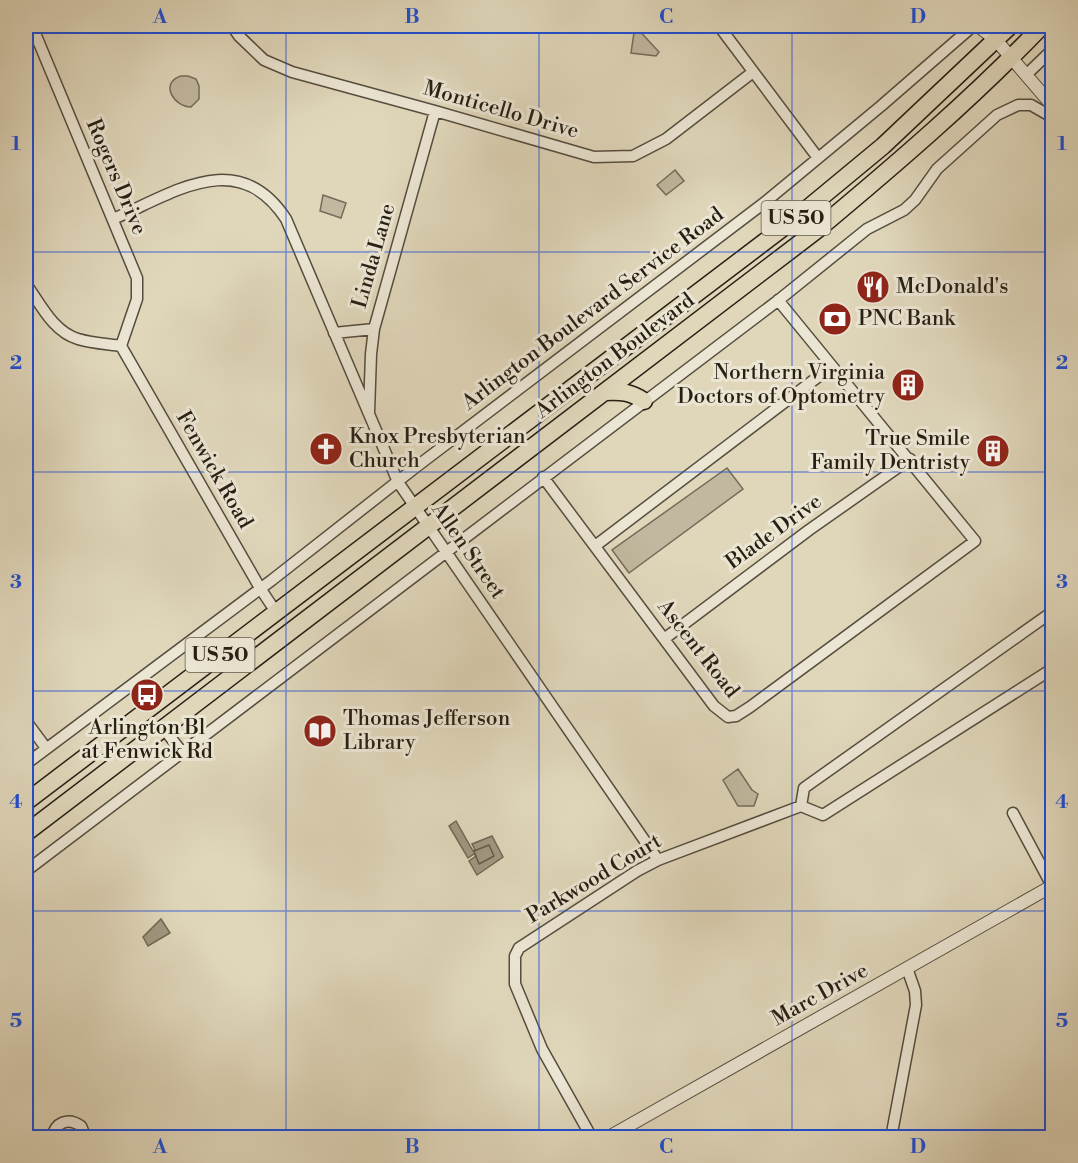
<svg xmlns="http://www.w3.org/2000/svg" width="1078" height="1163" font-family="'Libre Bodoni',serif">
	<rect width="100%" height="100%" fill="#e0d7bb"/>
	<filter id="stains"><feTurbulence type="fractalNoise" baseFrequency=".00333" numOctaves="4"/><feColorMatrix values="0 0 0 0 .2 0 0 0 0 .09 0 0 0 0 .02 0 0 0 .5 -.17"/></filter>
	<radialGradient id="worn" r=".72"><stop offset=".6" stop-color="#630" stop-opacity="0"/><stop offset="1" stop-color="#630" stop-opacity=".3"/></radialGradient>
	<path fill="#c1b89f" stroke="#746c5a" stroke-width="1.5" d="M635,26L659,52L656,56L631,53Z
		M181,76H188L196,79L199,86V99L191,107C174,107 159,83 181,76Z
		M675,170L684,181L666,195L657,185Z
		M323,195L346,203L341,218L320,211Z
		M727,468L743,489L629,573L612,550Z
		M738,769L752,790L758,794L754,806H738L723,780Z"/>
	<path fill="#a19882" stroke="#706856" stroke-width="1.5" d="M456,821L473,851L475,850L472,844L492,836L503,857L477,875L469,861L476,856L474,854L468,858L449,826Z
		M161,919L170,933L148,946L143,937Z"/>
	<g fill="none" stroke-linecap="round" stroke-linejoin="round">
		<path stroke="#645c4b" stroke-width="1.5" d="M489,845L494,856L479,864L474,851Z"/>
		<defs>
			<path id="minor" d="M32,26L137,278V299L121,346
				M232,26L239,36L264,60L292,72L435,111L594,157L633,156L666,139L753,72
				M719,26L818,158
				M1052,58L1051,64L1052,84
				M1026,75L1052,50
				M113,219C174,193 238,146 286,219L398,482L658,860
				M26,284C40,303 53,332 78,339C91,343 107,344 121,346
				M334,333L374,329
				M121,346L260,588L276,612
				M369,412L371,354L374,329L435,111
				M543,477L714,706L728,717L736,716L750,707L975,541L778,300
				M595,546L831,367
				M664,639L809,530L910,459
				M26,721L46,748
				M163,728L182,752
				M26,764L272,580L416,467L764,203L881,106L973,26
				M801,806L804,788L1052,612
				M1013,813L1052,886
				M26,871L780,299L867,229L904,210L915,200L937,169L997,115L1018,105H1031L1052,117
				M52,1138C55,1122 68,1117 81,1126L86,1138
				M592,1138L542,1049L515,984V956L519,948L637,871L658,860L801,806L823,815L1052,669
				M891,1138L916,1005L915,991L907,968"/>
			<path id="tertiary" d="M978,26L996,40L1051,104L1052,109
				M607,1138L1052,886"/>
			<path id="trunk" d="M605,392C621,391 631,392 644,401
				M26,802L796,218L883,146L1010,26
				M26,833L817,230C895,165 972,99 1042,26"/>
		</defs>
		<use href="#minor" stroke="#554d3e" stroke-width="13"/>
		<use href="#tertiary" stroke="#554d3e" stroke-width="14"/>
		<use href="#trunk" stroke="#271f14" stroke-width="19"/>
		<use href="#minor" stroke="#ebe5d3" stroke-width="10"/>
		<use href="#tertiary" stroke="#ebe5d3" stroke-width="12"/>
		<use href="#trunk" stroke="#e0d7bb" stroke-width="16"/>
	</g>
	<path fill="none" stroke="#1d4ed8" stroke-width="1.5" stroke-opacity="0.55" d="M286,26V1138M539,26V1138M792,26V1138M26,252H1052M26,472H1052M26,691H1052M26,911H1052"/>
	<defs>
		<symbol id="restaurant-disc" viewBox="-11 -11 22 22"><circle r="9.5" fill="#8f2418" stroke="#ebe5d3"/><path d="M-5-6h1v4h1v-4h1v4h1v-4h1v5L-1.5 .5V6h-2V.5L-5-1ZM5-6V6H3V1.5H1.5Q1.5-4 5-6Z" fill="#fff"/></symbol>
		<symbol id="bank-disc" viewBox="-11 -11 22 22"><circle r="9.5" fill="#8f2418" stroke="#ebe5d3"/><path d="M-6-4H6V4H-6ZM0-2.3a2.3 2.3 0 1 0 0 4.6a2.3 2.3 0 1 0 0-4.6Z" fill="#fff"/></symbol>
		<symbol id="building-disc" viewBox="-11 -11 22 22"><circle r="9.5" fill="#8f2418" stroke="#ebe5d3"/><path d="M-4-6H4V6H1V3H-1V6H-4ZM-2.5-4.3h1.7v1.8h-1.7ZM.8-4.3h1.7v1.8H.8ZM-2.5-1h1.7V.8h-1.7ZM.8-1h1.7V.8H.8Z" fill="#fff"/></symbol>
		<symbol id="church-disc" viewBox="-11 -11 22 22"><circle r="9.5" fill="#8f2418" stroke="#ebe5d3"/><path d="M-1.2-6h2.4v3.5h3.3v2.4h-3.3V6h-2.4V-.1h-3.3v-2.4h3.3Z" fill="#fff"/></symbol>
		<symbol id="bus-disc" viewBox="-11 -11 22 22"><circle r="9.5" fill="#8f2418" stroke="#ebe5d3"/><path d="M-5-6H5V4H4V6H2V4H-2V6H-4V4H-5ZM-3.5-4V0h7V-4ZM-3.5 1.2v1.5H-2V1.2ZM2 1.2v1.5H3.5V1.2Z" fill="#fff"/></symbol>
		<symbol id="library-disc" viewBox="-11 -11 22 22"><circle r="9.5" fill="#8f2418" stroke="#ebe5d3"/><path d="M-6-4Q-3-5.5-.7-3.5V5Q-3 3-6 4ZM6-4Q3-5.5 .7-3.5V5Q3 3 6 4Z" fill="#fff"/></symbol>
	</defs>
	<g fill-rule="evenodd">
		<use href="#restaurant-disc" x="854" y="268" width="38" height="38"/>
		<use href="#bank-disc" x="816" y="300" width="38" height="38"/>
		<use href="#building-disc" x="889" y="366" width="38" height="38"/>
		<use href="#church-disc" x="307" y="430" width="38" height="38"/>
		<use href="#building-disc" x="974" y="432" width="38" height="38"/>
		<use href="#bus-disc" x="128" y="676" width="38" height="38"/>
		<use href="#library-disc" x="301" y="712" width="38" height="38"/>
	</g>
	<g text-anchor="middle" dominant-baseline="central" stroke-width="6" stroke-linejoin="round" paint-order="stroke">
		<g fill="#ebe5d3" stroke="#625a4d" stroke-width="1.5">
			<rect x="761.5" y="201" width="69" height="34" rx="4.5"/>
			<rect x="185.5" y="638" width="69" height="34" rx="4.5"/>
		</g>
		<g font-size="20" font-weight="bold" fill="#271f14">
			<text x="796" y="218">US 50</text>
			<text x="220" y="655">US 50</text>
		</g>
		<g font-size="21" fill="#271f14" stroke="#ebe5d3">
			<text transform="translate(501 110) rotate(16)">Monticello Drive</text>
			<text transform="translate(116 177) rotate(67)">Rogers Drive</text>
			<text transform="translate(374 256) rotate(-74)">Linda Lane</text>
			<text transform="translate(593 309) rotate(-37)">Arlington Boulevard Service Road</text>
			<text transform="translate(615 356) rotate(-37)">Arlington Boulevard</text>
			<text transform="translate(214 470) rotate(60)">Fenwick Road</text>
			<text transform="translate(774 532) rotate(-36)">Blade Drive</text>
			<text transform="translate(468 551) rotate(55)">Allen Street</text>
			<text transform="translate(698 649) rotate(52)">Ascent Road</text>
			<text transform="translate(594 879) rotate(-31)">Parkwood Court</text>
			<text transform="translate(820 995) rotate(-29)">Marc Drive</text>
		</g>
		<g font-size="21" fill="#271f14" stroke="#ebe5d3" text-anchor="start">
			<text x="896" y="287">McDonald's</text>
			<text x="858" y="319">PNC Bank</text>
			<text x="885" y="373" text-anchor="end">Northern Virginia<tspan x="885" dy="24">Doctors of Optometry</tspan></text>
			<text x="349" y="437">Knox Presbyterian<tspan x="349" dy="24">Church</tspan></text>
			<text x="970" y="439" text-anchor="end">True Smile<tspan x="970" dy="24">Family Dentristy</tspan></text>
			<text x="343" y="719">Thomas Jefferson<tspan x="343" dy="24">Library</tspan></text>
			<text x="147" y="728" text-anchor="middle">Arlington Bl<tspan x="147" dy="24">at Fenwick Rd</tspan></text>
		</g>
	</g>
	<rect width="1078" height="1163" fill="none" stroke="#e0d7bb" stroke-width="66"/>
	<rect x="33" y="33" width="1012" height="1097" fill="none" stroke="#1d4ed8" stroke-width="2"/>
	<g font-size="20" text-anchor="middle" font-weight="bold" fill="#1d4ed8">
		<text x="160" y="23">A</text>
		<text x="412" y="23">B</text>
		<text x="666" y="23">C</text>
		<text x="918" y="23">D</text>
		<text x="16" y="150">1</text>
		<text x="1062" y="150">1</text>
		<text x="16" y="369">2</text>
		<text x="1062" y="369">2</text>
		<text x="16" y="588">3</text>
		<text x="1062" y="588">3</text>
		<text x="16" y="808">4</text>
		<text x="1062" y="808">4</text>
		<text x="16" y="1027">5</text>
		<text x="1062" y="1027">5</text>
		<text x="160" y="1153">A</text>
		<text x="412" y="1153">B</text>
		<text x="666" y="1153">C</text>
		<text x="918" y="1153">D</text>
	</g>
	<rect width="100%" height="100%" filter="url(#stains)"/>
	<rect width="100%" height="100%" fill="url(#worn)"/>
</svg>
